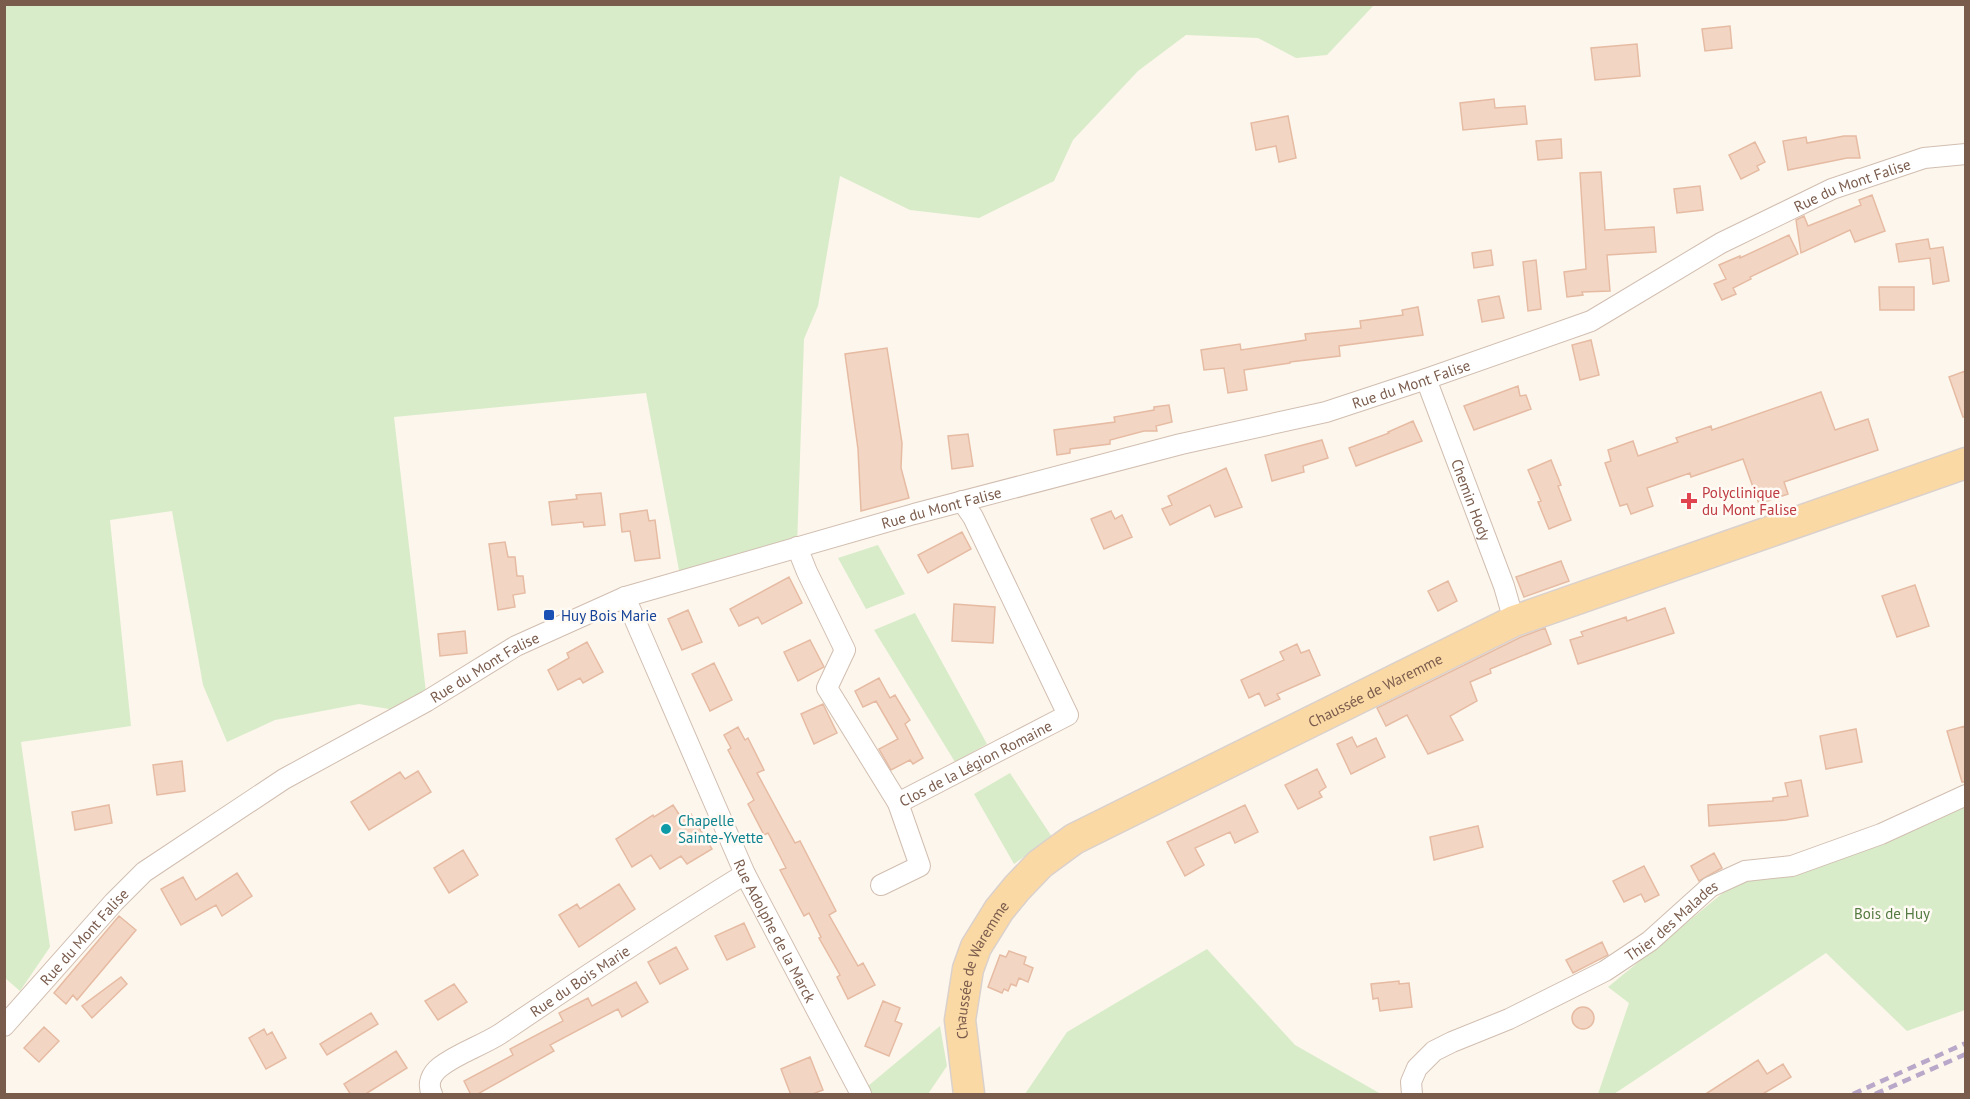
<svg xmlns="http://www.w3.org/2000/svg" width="1970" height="1099" font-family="'PT Sans',sans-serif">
	<rect width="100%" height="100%" fill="#fdf6ec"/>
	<path fill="#d8ecc9" d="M5,5H1374L1327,55L1296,58L1258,38L1186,35L1138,71L1073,140L1054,181L979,218L910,210L840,176L818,306L804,339L797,547L681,581L646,393L394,417L427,701L395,710L359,704L275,720L227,742L203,685L172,511L110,520L131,726L21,742L50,947L20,991L5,978Z
		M878,545L905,594L866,609L838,558Z
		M915,613L987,744L955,762L874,630Z
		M1010,773L1052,837L1014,864L974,794Z
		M1965,801V1010L1907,1031L1826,953L1614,1094H1598L1629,1003L1608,987L1735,883L1804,871Z
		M1207,949L1295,1045L1381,1094H1025L1067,1032Z
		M940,1026L947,1066L928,1094H869L868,1086Z"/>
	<path fill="#f3d5c3" stroke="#e6bba3" stroke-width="1.5" d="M1730,26L1732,48L1705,51L1702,29Z
		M1637,44L1640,76L1595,80L1591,48Z
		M1494,99L1495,108L1525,106L1527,124L1463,130L1460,103Z
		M1288,116L1296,158L1279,162L1276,146L1256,150L1251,123Z
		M1844,136H1856L1860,158H1847L1788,170L1783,141L1806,137L1807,143Z
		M1561,139L1562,158L1538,160L1536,141Z
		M1755,142L1765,162L1757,166L1759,170L1741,179L1729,155Z
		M1601,172L1605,230L1654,227L1656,252L1607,255L1610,291L1582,292L1583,295L1567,297L1564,272L1586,269L1580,173Z
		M1700,186L1703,210L1677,213L1674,189Z
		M1872,195L1885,231L1855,242L1850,230L1801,253L1796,220L1804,216L1808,226L1861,205L1859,200Z
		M1789,235L1798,254L1750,277L1751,279L1733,288L1736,294L1722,300L1714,284L1726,279L1719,265L1740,256V258Z
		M1928,239L1930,249L1943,247L1949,281L1933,284L1930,258L1899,262L1896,244Z
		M1491,250L1493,265L1474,268L1472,253Z
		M1536,260L1541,309L1528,311L1523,262Z
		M1879,287H1914V310H1880Z
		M1499,296L1504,318L1482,322L1478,300Z
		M1418,307L1423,335L1339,346L1340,356L1290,362V363L1244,370L1247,390L1228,393L1224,368L1204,370L1201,350L1240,344L1241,350L1306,340L1305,334L1361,328L1360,321L1403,315L1402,310Z
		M1591,340L1599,375L1580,380L1572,345Z
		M887,348L902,443L901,468L909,498L861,511L858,449L845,354Z
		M1965,371V417H1963L1949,377Z
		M1518,386L1520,396L1526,395L1531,409L1474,430L1464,406Z
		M1821,392L1835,430L1868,419L1878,450L1784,482L1788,494L1759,504L1743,459L1691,477L1690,473L1647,488L1653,506L1631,514L1627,504L1620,506L1605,463L1611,461L1608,450L1633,441L1638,456L1678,442L1676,438L1711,426L1712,430Z
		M1169,405L1172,422L1156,426L1157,431H1144L1110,440V444L1070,449V453L1057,455L1054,430L1115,422L1114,417L1154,410V407Z
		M1413,421L1422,441L1356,466L1349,448L1389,433L1388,432Z
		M968,434L973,466L952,469L948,436Z
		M1322,440L1328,458L1303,466L1304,472L1272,481L1265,455Z
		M1551,460L1561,485L1558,486L1571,520L1549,529L1538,502L1541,501L1528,470Z
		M1226,468L1242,507L1215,517L1210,505L1170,525L1162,509L1172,505L1168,496Z
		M601,493L605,525L584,527L583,522L552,525L549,502L577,499L576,495Z
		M647,510L649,521L655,520L660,558L635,561L630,531L622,532L620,514Z
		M1111,511L1115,519L1122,515L1132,537L1104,549L1091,519Z
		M962,532L971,549L928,573L918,555Z
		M505,542L508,557H515L517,576H523L525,593L513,595L515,607L498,610L489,544Z
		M1561,561L1569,581L1524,597L1516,577Z
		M789,577L802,603L762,624L758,617L739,626L730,609Z
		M1448,581L1457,601L1438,611L1428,591Z
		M1915,585L1929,626L1897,637L1882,596Z
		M954,604L995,607L993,643L952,641Z
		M1665,608L1674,633L1578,664L1570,640L1583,636L1581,632L1626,617L1627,621Z
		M688,610L702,642L682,650L668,619Z
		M1545,628L1551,644L1490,669L1491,673L1470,682L1477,701L1450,716L1463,740L1428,754L1407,715L1386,726L1377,708L1521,637Z
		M465,631L467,653L440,656L438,634Z
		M810,640L824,667L798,681L784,652Z
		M587,642L603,672L583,683L580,678L558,690L548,670L569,658L567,653Z
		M1297,644L1301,653L1309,650L1320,675L1277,694L1280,699L1265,706L1259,693L1249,698L1241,680L1284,660L1280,652Z
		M714,663L732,700L710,711L692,674Z
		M879,678L890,698L895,695L910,720L905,724L923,758L913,764L910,760L891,770L879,749L898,739L876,701L863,707L855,691Z
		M823,704L837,733L814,744L801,714Z
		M1965,726V782H1962L1947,731Z
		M738,727L745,740L748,738L764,770L757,773L795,843L800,841L836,911L829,915L858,966L863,963L875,985L848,999L837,977L840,975L819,938L821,937L809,913L804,916L780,870L786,868L768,833L764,835L748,804L754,800L728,750L731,748L724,735Z
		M1856,729L1862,762L1826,769L1820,736Z
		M1352,737L1357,747L1376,738L1385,757L1351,774L1337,744Z
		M182,761L185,791L157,795L153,765Z
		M1317,769L1326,787L1319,792L1322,797L1298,809L1285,785Z
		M418,771L431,792L369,830L351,802L400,772L405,779Z
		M1801,780L1808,816L1786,820L1709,826L1708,805L1773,801V798L1788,796L1785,783Z
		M109,805L112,823L75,830L72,812Z
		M673,805L682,819L691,814L712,849L687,864L681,856L660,869L651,855L632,867L616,839L653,815L654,817Z
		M1245,805L1258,832L1235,843L1230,832L1195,848L1204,865L1185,876L1167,842Z
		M1478,826L1483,847L1434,860L1430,837Z
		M463,850L478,875L449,893L434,868Z
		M1714,853L1722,868L1699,881L1691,866Z
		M1644,866L1659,895L1645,902L1641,894L1624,902L1613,881Z
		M237,873L252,896L222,916L216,905L181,925L161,889L183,877L196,900Z
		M619,884L635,909L579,947L559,915L577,904L580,909Z
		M119,916L136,930L77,1000L73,995L66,1004L54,993Z
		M744,923L755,947L727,960L715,936Z
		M1602,942L1608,955L1573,973L1566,960Z
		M676,947L688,969L660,984L648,962Z
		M1009,951L1026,957L1024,964L1033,968L1028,982L1019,978L1016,986L1011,984L1008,991L1004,989L1002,993L988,987L1000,955L1006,957Z
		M121,977L127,984L92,1018L82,1006Z
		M1399,981V984L1409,983L1412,1007L1380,1011L1378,998L1373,999L1371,984Z
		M636,982L648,1002L622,1017L618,1009L550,1045L554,1051L476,1095H471L464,1081L513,1055L510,1049L563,1021L559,1013L588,998L592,1006Z
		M454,984L467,1002L438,1020L425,1001Z
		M883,1001L900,1008L895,1021L902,1024L889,1056L865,1046Z
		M1572 1018a11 11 0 1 1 22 0a11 11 0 1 1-22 0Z
		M371,1013L378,1024L327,1055L320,1044Z
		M44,1027L59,1041L39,1062L24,1048Z
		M264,1029L267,1035L272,1032L286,1058L266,1069L249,1038Z
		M396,1051L407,1068L364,1095H351L344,1084Z
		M810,1057L823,1090L810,1095H791L781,1069Z
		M1758,1060L1767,1074L1783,1064L1791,1077L1761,1095H1704Z"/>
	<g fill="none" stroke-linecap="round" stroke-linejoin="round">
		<defs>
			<g id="street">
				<path id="s1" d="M1426,379L1504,586L1514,621"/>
				<path id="s2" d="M797,547L807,572L845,650L827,688L898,803L1068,715L973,517L962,501"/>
				<path id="s3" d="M625,597L745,874L861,1094"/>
				<path d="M881,885L920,866L898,803"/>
				<path id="s4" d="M4,1026L114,902L144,872L284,779L427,701L516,646L625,597L914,514L1181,444L1326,412L1426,379L1591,321L1721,243L1832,189L1924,158L1966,154"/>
				<path id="s5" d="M432,1094C427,1084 431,1074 440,1067C458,1053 481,1046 500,1034C581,979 662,925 745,874"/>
				<path id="s6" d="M1412,1094L1411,1082L1417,1068L1434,1051L1452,1042L1509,1019L1605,971L1650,941L1710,887L1745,871L1792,866L1881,834L1966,795"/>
			</g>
			<g id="primary">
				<path id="s7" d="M969,1094L960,1020L968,969L976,947L999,910L1017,888L1040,864L1074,839L1514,621L1966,463"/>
			</g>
		</defs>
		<use href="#street" stroke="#d1beb0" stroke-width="22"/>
		<use href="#primary" stroke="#dad1cd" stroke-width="33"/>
		<use href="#street" stroke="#fff" stroke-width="20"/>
		<use href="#primary" stroke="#fbd9a5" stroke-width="30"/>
		<path stroke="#b9a8c9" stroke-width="4.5" stroke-dasharray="9 6" stroke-linecap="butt" d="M1853,1094L1966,1043
			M1875,1094L1966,1054"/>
	</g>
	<path fill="#e0444e" stroke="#fffaf3" stroke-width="2" d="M1686 492h6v6h6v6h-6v6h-6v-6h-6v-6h6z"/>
	<rect fill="#1a4fb4" stroke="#fffaf3" stroke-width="2" x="543" y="609" width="12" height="12" rx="3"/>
	<circle fill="#0f9aa8" stroke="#fffaf3" stroke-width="2" cx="666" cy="829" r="6"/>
	<g text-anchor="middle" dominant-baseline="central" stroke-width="5" stroke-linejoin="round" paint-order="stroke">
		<g font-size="15" fill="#7a5c4d" stroke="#fffaf3">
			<text stroke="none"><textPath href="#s4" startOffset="2064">Rue du Mont Falise</textPath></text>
			<text stroke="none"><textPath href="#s4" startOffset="1578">Rue du Mont Falise</textPath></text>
			<text stroke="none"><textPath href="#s1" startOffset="129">Chemin Hody</textPath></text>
			<text stroke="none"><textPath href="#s4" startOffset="1092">Rue du Mont Falise</textPath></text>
			<text stroke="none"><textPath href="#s4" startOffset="606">Rue du Mont Falise</textPath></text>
			<text stroke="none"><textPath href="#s7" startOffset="633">Chaussée de Waremme</textPath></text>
			<text stroke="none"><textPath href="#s2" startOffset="378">Clos de la Légion Romaine</textPath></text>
			<text stroke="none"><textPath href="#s6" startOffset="324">Thier des Malades</textPath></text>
			<text stroke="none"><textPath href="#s3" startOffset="366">Rue Adolphe de la Marck</textPath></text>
			<text stroke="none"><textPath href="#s4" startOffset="120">Rue du Mont Falise</textPath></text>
			<text stroke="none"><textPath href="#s7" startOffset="129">Chaussée de Waremme</textPath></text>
			<text stroke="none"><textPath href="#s5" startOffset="195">Rue du Bois Marie</textPath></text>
		</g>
		<g font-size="15" fill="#be3a42" stroke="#fffaf3" text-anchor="start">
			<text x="1702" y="492">Polyclinique<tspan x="1702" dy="17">du Mont Falise</tspan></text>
		</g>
		<g font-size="15" fill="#164399" stroke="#fffaf3" text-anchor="start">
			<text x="561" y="615">Huy Bois Marie</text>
		</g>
		<g font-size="15" fill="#0d838f" stroke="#fffaf3" text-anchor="start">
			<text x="678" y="820">Chapelle<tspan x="678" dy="17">Sainte-Yvette</tspan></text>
		</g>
		<g font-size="15" fill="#537a41" stroke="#fffaf3">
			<text x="1892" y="913">Bois de Huy</text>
		</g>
	</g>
	<rect width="1970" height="1099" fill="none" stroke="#7a5c4d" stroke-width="12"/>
</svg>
